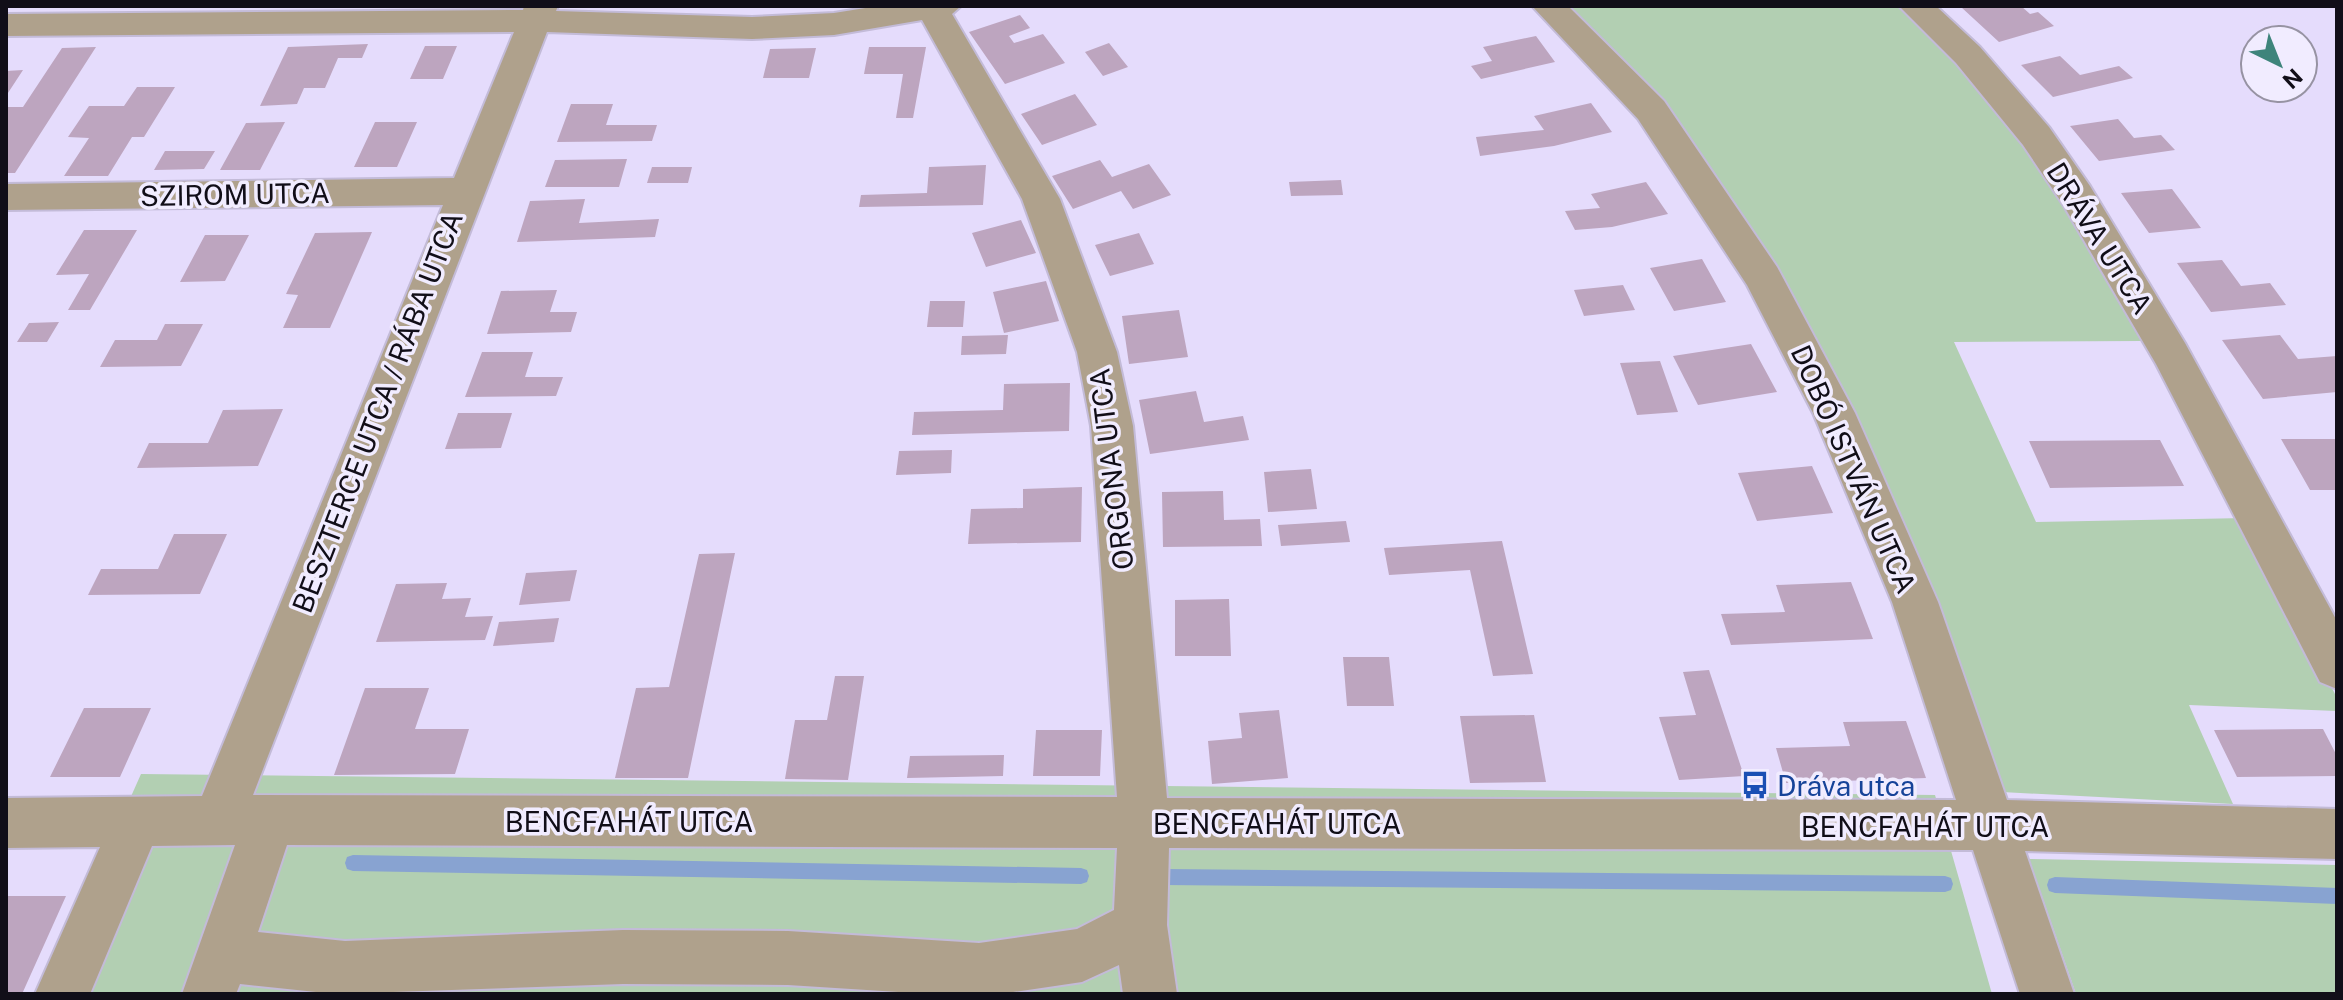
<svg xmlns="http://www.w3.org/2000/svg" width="2343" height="1000" font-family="'Public Sans',sans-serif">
	<rect width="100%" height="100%" fill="#e5dcfc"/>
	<path fill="#b2cfb2" d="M1561,6H1900C1943,47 1985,88 2021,135C2069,197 2104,272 2142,341L1954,342L2036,522L2246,518L2337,698V711L2189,705L2233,804L2002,792L1844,397Z
		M141,774L1935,795L1992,994H43Z
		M2029,859L2337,865V994H2076Z"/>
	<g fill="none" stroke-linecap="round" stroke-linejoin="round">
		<path fill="#88a3d1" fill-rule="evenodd" d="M353,855L1081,868L1087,870L1089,876L1087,882L1081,884L353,871L347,869L345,863L347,857Z
			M1163,869L1945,876L1951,878L1953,884L1951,890L1945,892L1163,885L1157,883L1155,877L1157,871Z
			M2055,877L2337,888V904L2055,893L2049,891L2047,885L2049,879Z"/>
	</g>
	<path fill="#bda5bf" d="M1965,6H2021L2030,14L2038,12L2054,26L1999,42L1961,7Z
		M1020,15L1030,28L1009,36L1014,43L1043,34L1065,63L1005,84L969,32Z
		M1536,36L1555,62L1481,79L1471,66L1492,61L1483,47Z
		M1109,43L1128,67L1103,76L1085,52Z
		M368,44L362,58H338L325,88H304L297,104L260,106L288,47Z
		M425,46H457L443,79H410Z
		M96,47L15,173H6V107H23L62,48Z
		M869,47H926L913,118H896L903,74H864Z
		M816,48L809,78H763L770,49Z
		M2060,56L2080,75L2119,66L2133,78L2053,97L2021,65Z
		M23,70L6,96V71Z
		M137,87H175L144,137H132L108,176H64L89,138L68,137L89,106H124Z
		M1075,94L1097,125L1042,145L1021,114Z
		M1591,103L1612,132L1554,146L1480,156L1476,137L1544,130L1534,116Z
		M571,104H613L606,125H657L652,141L557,142Z
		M2118,119L2134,138L2161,135L2175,150L2099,161L2070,126Z
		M285,122L260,170H220L246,123Z
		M375,122H417L397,167H354Z
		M165,151H215L204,169L154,170Z
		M627,159L619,187H545L555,160Z
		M1100,160L1112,177L1149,164L1171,195L1133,209L1121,191L1073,209L1052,176Z
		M986,165L983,205L859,207L861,195L927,193L929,167Z
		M652,167H692L688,183H647Z
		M1341,180L1343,195L1291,196L1289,182Z
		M1646,182L1668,214L1612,227L1575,230L1565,211L1600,208L1591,194Z
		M2172,189L2201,228L2149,233L2121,193Z
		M585,199L579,223L659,219L655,237L517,242L530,201Z
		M1021,220L1036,253L986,267L972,233Z
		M84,230H137L90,310H68L89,274L56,275Z
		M372,232L330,328H283L298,295L286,294L315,233Z
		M1139,233L1154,264L1110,276L1095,245Z
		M205,235H249L225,281L180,282Z
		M1702,259L1726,302L1674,311L1650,268Z
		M2222,260L2241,286L2270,283L2286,305L2211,312L2177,263Z
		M1046,281L1059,321L1004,333L993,292Z
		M1623,285L1635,310L1584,316L1574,290Z
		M557,290L550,312H577L571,332L487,334L501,291Z
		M930,301H965L963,327H927Z
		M1179,310L1188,357L1129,364L1122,316Z
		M59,322L47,342H17L29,323Z
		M165,324H203L181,366L100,367L115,340H157Z
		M1008,335L1006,354L961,355L962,336Z
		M2280,335L2298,359L2337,356V392L2263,399L2222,340Z
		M1751,344L1777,392L1698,405L1673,356Z
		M482,352H533L525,377H563L556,396L465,397Z
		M1660,361L1678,412L1637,415L1620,363Z
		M1070,383L1069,431L912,435L914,412L1003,410L1004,384Z
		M1196,391L1204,422L1243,416L1249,440L1150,454L1139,400Z
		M283,409L258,466L137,468L149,443H208L223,410Z
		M458,413H512L501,448L445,449Z
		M2281,439H2335L2337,490H2310Z
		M2160,440L2184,486L2050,488L2029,441Z
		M952,450L951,473L896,475L899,451Z
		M1812,466L1833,513L1757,521L1738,473Z
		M1311,469L1317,509L1268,512L1264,472Z
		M1082,487L1081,542L968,544L971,509L1023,508V489Z
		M1223,491L1224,520L1260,519L1262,546L1163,547L1162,492Z
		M1346,521L1350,542L1281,546L1278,525Z
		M174,534H227L200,594L88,595L101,569H158Z
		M1502,541L1533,674L1493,676L1470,570L1389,575L1384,548Z
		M735,553L688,778H615L636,688L669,687L699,554Z
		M577,570L570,601L519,605L526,573Z
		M1851,582L1873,639L1731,645L1721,614L1785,612L1776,585Z
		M447,583L442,599L471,598L465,617L493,616L485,640L376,642L396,584Z
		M1229,599L1231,656H1175V600Z
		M559,618L554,642L493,646L499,622Z
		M1343,657H1389L1394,706H1347Z
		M1709,670L1744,776L1679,780L1659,717L1696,715L1683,672Z
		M835,676H864L848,780L785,779L795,720H827Z
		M365,688H429L415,729H469L455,774L334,775Z
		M84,708H151L120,777H50Z
		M1279,710L1288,778L1212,784L1208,741L1242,738L1239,713Z
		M1534,715L1546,782L1470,783L1460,716Z
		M1906,721L1926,778L1786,783L1776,748L1850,746L1843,722Z
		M2323,729L2337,756V776L2237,777L2214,730Z
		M1036,730H1102L1100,776H1033Z
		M1004,755L1003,776L907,778L910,756Z
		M6,896H66L22,994H6Z"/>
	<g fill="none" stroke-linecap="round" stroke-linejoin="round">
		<defs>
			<path id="minor" d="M524,6H558L556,11L752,17L834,13L878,6H961L952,14L1060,199L1117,352L1133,426L1167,798L1956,800L1892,602L1813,413L1747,285L1638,119L1532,6H1568L1664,101L1777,267L1855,413L1938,602L2007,800L2337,809V859L2025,851L2074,994H2020L1973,850L1169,848L1167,925L1177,994H1123L1119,965L1082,982L1000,994H930L788,985L623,984L335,994L240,984L236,994H182L235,845L152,846L90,994H35L100,847L6,848V798L202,796L443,205L6,210V184L454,178L514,32L6,36V14L523,10ZM922,20L1022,199L1077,352L1091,426L1117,797L253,795L547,32L752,39L834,35ZM287,845L1117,848L1114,910L1077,929L979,943L788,931L623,930L345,941L258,932Z
				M1899,6H1936L1980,47L2049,127L2090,186L2185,343L2337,621V689L2320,682L2156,364L2064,206L2023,145L1956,63Z"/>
		</defs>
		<use href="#minor" stroke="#c3bbd8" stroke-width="4"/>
		<use href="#minor" fill="#afa18c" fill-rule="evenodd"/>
	</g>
	<defs>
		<symbol id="bus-bare" viewBox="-9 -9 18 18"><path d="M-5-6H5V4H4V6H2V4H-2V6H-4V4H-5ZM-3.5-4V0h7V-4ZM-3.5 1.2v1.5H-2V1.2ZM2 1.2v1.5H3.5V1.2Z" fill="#1a4fb4" stroke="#f1ecff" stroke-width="2.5" paint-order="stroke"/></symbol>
	</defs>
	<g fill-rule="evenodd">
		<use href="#bus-bare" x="1735" y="765" width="40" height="40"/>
	</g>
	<g text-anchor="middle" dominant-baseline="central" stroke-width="7" stroke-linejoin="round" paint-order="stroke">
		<g font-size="28" fill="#110e18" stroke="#f1ecff">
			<text transform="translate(235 194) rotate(-1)">SZIROM UTCA</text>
			<text transform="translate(2100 238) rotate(58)">DRÁVA UTCA</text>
			<text transform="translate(377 412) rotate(-69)">BESZTERCE UTCA / RÁBA UTCA</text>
			<text transform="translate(1111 469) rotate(-97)">ORGONA UTCA</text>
			<text transform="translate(1854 469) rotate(66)">DOBÓ ISTVÁN UTCA</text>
			<text x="629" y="821">BENCFAHÁT UTCA</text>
			<text x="1277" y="823">BENCFAHÁT UTCA</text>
			<text x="1925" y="826">BENCFAHÁT UTCA</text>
		</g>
		<g font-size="28" fill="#164399" stroke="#f1ecff" text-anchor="start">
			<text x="1777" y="785">Dráva utca</text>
		</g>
	</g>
	<rect width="2343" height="1000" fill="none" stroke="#110e18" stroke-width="16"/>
	<g transform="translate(2279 64) rotate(137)"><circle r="38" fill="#f1ecff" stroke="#9793a3" stroke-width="2"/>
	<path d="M0-6L14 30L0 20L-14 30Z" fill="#3e847b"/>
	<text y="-12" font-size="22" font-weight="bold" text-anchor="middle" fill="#110e18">N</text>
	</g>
</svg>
